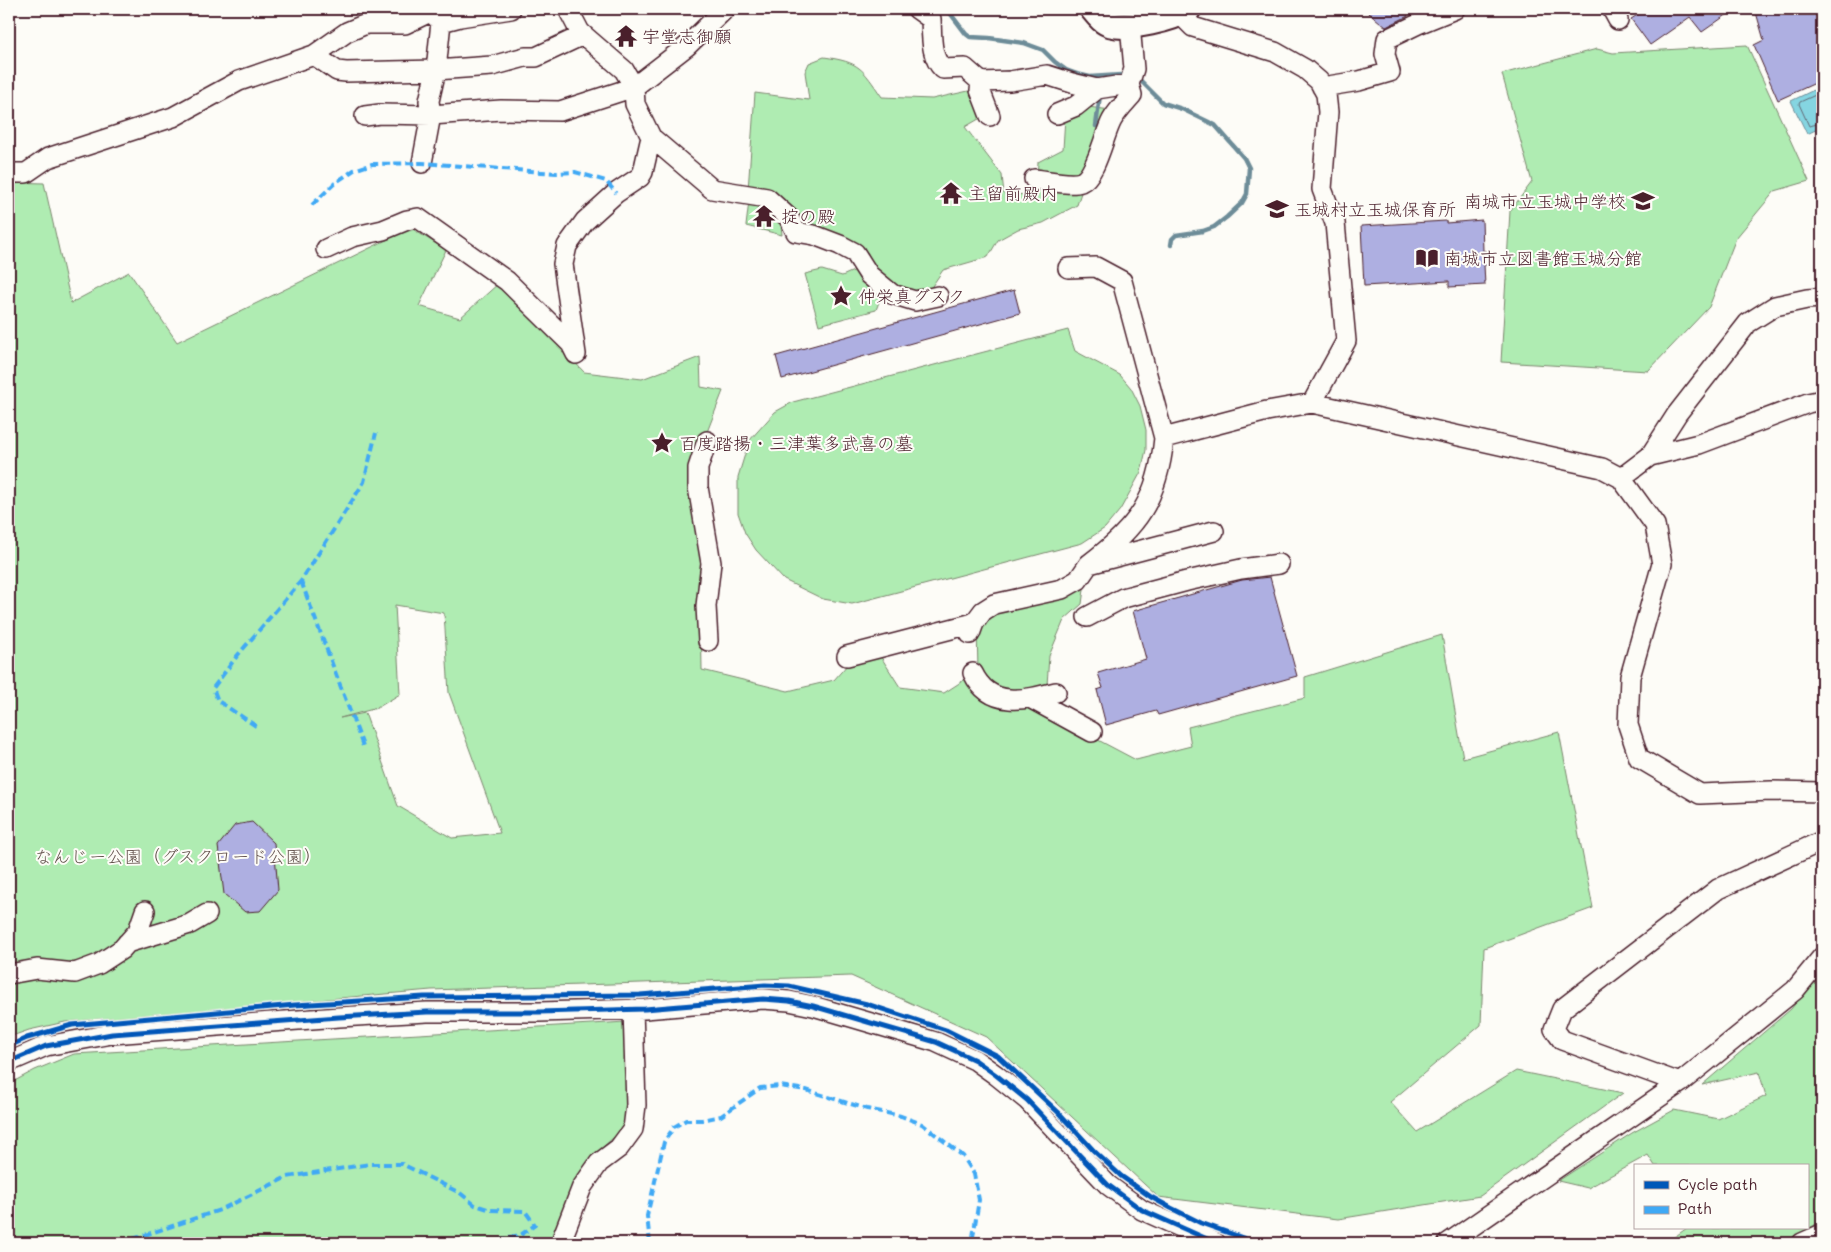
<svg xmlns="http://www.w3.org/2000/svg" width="1831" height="1252" font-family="Mali,'Klee One',sans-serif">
	<rect width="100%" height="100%" fill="#fdfcf7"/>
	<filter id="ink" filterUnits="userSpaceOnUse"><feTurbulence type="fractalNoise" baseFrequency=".02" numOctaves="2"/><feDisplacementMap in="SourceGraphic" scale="10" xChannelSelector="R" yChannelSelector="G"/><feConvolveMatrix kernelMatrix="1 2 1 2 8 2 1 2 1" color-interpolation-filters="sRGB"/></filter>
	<g filter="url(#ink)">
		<path fill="#afecb2" stroke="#7c866e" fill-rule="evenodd" d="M1747,45L1809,181L1775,191L1736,238L1709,307L1648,371L1501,362L1510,211L1532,182L1502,74L1597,49L1613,53Z
			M824,57C860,62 862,68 882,97L932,99L973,90L984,116L965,127L1002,175L1004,194L1036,195L1038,162L1063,149L1065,117L1088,107L1111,110L1090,165L1077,205L1043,223L1018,229L998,240L988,257L943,270L928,292L911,293L895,287L879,275L867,252L841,238L799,225L748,190L755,93L809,100L805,72L809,63Z
			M9,182L44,183L71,303L129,272L177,342L411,228L446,250L419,306L460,318L499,283L584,372L642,379L700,357L701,387L723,391L693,468L706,563L701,608L702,670L788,691L834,680L848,664L879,654L900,687L944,693L978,671L977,626L992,612L1085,582L1082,604L1064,620L1049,656L1047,685L1026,702L1136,760L1191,746L1188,727L1305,698V677L1442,635L1463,758L1559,732L1593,908L1484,948L1481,1025L1390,1102L1417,1132L1516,1071L1623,1093L1480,1196L1338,1219L1158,1197L986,1037L851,976L431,990L65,1022L29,1030L9,1037ZM395,605L444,613L449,693L500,833L452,838L398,806L365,713L340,718L377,708L400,694Z
			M749,201L764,204L785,221L781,224L782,235L746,226Z
			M858,269L882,294L876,310L819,325L805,274L822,270L842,276Z
			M1068,330L1075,351L1120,375L1131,388L1140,406L1146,430V450L1141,472L1130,492L1120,510L1105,528L1082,543L852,604L823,599L784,580L756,550L745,533L738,513V477L749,441L775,412L793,402Z
			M1822,969V1221L1783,1243H1666L1687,1228H1807V1166H1655L1648,1155L1588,1188L1558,1181L1632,1133L1674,1110L1718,1119L1766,1096L1759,1072L1702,1085L1791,1009Z
			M626,1022L627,1125L588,1161L559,1223L555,1243H9V1084L35,1070L74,1054Z"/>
		<path fill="#85d5e1" stroke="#6d8c98" d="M1822,86V127L1807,134L1791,101Z"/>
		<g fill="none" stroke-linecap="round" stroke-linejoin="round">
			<path stroke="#626874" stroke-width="1" d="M1822,92L1800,102L1799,104L1809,126L1822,123"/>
			<path stroke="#6d8c98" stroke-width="4.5" d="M947,9L966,34L970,37L989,38L1024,43L1043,50L1055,62L1066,70L1077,74L1090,77L1121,75L1127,76
				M1135,78L1139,79L1163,103L1182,109L1215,125L1244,158L1249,168L1247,194L1242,203L1227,217L1214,227L1203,231L1176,235L1172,239L1171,245
				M1096,126L1100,95"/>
		</g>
		<path fill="#aeafe1" stroke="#4a1f2b" d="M1364,9H1404L1408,16L1386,27Z
			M1647,9H1735L1702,32L1690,17L1650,45L1631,19Z
			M1755,9H1822V80L1778,100L1754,45L1764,40Z
			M1482,220L1483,251H1490L1491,265H1484L1485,285L1449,287V281L1364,286L1361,226L1446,221V223Z
			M1014,290L1020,313L782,379L776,356Z
			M1270,577L1297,676L1158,715L1156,711L1106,725L1097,690L1103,688L1098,673L1146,659L1133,611L1242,580Z
			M252,822L274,843L278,890L260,911L245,912L224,894L218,846L235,825Z"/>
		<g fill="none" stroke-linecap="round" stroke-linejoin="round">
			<defs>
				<path id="minor" d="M568,9L580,32L624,70L634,87L687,46L725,9
					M917,9L931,19C932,35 930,57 943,69L965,68L981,82L1010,81L1047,75L1072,83L1097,89L1129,84
					M1612,9L1618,20
					M433,14L441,22L460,17L511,9
					M1180,14L1193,27L1275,52L1305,69L1319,81L1326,94L1328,112L1322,189L1335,223L1346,341L1312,403
					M314,55L337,71L346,72L436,70L492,66L525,57H536L583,35
					M981,82L980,90L990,116
					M1322,87L1359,81L1390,72L1385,54L1387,39L1418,24L1455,9
					M1057,114L1076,106L1097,89
					M365,116L380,114L431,115L501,110L560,111L634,87L635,104L651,137L712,189L767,198L789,218L796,232L814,235L840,245L855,253L869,275L892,294L915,301L938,296
					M422,163L431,115L429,101L436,70L441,22
					M9,173H26L48,158L173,117L239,81L314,55L347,32L366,24H405L426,14L429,9
					M1034,179C1046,180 1070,186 1081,182C1096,176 1104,134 1112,120C1117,111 1125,103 1132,95L1129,84L1134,69L1130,25
					M326,249L352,237L383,230L407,220L418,218L507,281L571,344L576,354L563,264L567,246L585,221L616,193L640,177L643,172L651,137
					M1068,268L1096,267L1122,281L1164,438
					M707,441L698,468V487L711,563L706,606L708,641
					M1650,456L1699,444L1808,403L1822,400
					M1621,478L1650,456L1677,414L1748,323L1775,306L1807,299L1822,298
					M1089,564C1138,527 1158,499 1164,438L1267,411L1312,403L1602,468L1621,478L1655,525L1662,564L1630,677L1628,725L1639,758L1700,794L1771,791L1822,792
					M1087,617L1123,598L1187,581L1241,569L1279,564
					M970,634L974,623L983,611L994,604L1062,589L1078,580L1089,564L1214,531
					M847,656L974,623
					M973,673C990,709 1025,700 1056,692
					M1030,698L1092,732
					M127,943L190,924L207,914
					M9,974L37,969L75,973L99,964L122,949L138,931L145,911
					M9,1062L46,1046L112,1034L339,1017L427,1012H539L645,1009L763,999L789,1001L813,1006L936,1042L975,1060L996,1075L1027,1100L1108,1185L1142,1210L1216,1243
					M1680,1083L1562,1040L1554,1029L1562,1009L1718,889L1822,841
					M562,1243L563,1236L582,1187L599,1163L619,1148L633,1129L636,1105L633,1009
					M1448,1243L1680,1083L1795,990L1822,957
					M1802,1243L1822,1234"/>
				<path id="major" d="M1093,9C1098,15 1103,22 1111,24C1130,29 1172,19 1188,9"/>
			</defs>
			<use href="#minor" stroke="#4a1f2b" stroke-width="22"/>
			<use href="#major" stroke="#4a1f2b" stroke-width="29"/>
			<use href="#minor" stroke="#fdfcf7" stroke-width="19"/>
			<use href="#major" stroke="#fdfcf7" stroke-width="25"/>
			<path stroke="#3fa9f5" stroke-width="4" stroke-dasharray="8 4" stroke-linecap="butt" d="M312,205L335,183L354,170L372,164L422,163L556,173L575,172L606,181L616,193
				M301,581L363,746
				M256,726L218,701L213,688L237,656L301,581L364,482L376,433
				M121,1243L220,1210L287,1177L370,1164H402L460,1193L475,1205L491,1210L525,1211L535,1225L522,1234L491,1243
				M650,1243L647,1216L664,1142L674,1127L686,1120H702L721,1116L760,1088L780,1086L806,1090L867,1109L901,1116L922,1124L963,1156L974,1174L979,1200L972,1243
				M685,1243L701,1241L705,1243"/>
			<defs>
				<path id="cycleway" d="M9,1046L27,1038L72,1025L295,1005L424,997L640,995L765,985L789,986L867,1004L946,1030L998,1056L1058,1112L1094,1151L1121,1176L1151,1197L1171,1208L1201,1223L1257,1243
					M9,1062L46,1046L112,1034L339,1017L427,1012H539L645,1009L763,999L789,1001L813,1006L936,1042L975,1060L996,1075L1027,1100L1108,1185L1142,1210L1216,1243"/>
			</defs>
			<use href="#cycleway" stroke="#fdfcf7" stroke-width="8"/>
			<use href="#cycleway" stroke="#0057b8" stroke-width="5"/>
		</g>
	</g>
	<defs>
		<symbol id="temple-bare" viewBox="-9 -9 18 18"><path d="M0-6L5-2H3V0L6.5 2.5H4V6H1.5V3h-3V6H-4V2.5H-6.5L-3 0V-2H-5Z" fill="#4a1f2b" stroke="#fdfcf7" stroke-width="2.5" paint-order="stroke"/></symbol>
		<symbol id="school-bare" viewBox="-9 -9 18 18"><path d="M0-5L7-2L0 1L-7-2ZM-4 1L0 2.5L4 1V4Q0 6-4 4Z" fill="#4a1f2b" stroke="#fdfcf7" stroke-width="2.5" paint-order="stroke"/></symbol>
		<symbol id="library-bare" viewBox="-9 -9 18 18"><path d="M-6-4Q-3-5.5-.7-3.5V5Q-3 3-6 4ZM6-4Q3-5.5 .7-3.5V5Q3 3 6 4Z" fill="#4a1f2b" stroke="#fdfcf7" stroke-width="2.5" paint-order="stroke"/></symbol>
		<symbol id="sight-bare" viewBox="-9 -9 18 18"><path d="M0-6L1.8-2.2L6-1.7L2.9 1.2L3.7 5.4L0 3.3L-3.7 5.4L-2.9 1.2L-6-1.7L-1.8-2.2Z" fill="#4a1f2b" stroke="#fdfcf7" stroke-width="2.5" paint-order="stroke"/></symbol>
	</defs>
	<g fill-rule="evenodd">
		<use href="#temple-bare" x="610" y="20" width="32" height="32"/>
		<use href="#temple-bare" x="935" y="177" width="32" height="32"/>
		<use href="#school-bare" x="1627" y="185" width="32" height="32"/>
		<use href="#school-bare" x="1261" y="193" width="32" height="32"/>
		<use href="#temple-bare" x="748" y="200" width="32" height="32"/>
		<use href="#library-bare" x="1411" y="242" width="32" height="32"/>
		<use href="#sight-bare" x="825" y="280" width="32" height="32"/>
		<use href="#sight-bare" x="646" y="427" width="32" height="32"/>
	</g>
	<g text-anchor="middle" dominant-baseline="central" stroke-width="4" stroke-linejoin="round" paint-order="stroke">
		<g font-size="18" fill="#4a1f2b" stroke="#fdfcf7" text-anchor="start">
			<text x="642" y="36">宇堂志御願</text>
			<text x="968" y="193">主留前殿内</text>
			<text x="1626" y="201" text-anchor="end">南城市立玉城中学校</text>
			<text x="1294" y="209">玉城村立玉城保育所</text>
			<text x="781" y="216">掟の殿</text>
			<text x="1444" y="258">南城市立図書館玉城分館</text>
			<text x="858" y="296">仲栄真グスク</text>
			<text x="679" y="443">百度踏揚・三津葉多武喜の墓</text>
		</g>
		<g font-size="18" fill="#63524d" stroke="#fdfcf7">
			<text x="178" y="856">なんじー公園（グスクロード公園）</text>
		</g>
	</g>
	<rect width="1831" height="1252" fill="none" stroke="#fdfcf7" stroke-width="30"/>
	<rect x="15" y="15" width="1801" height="1222" fill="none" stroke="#4a1f2b" stroke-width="2" filter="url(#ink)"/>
	<rect x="1634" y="1164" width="175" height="65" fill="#fdfcf7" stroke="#b5a4a5"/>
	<rect x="1644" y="1181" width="25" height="8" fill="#0057b8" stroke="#b5a4a5"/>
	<text x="1678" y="1190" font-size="15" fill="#4a1f2b">Cycle path</text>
	<rect x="1644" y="1206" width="25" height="8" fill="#3fa9f5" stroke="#b5a4a5"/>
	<text x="1678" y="1214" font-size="15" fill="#4a1f2b">Path</text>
</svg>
